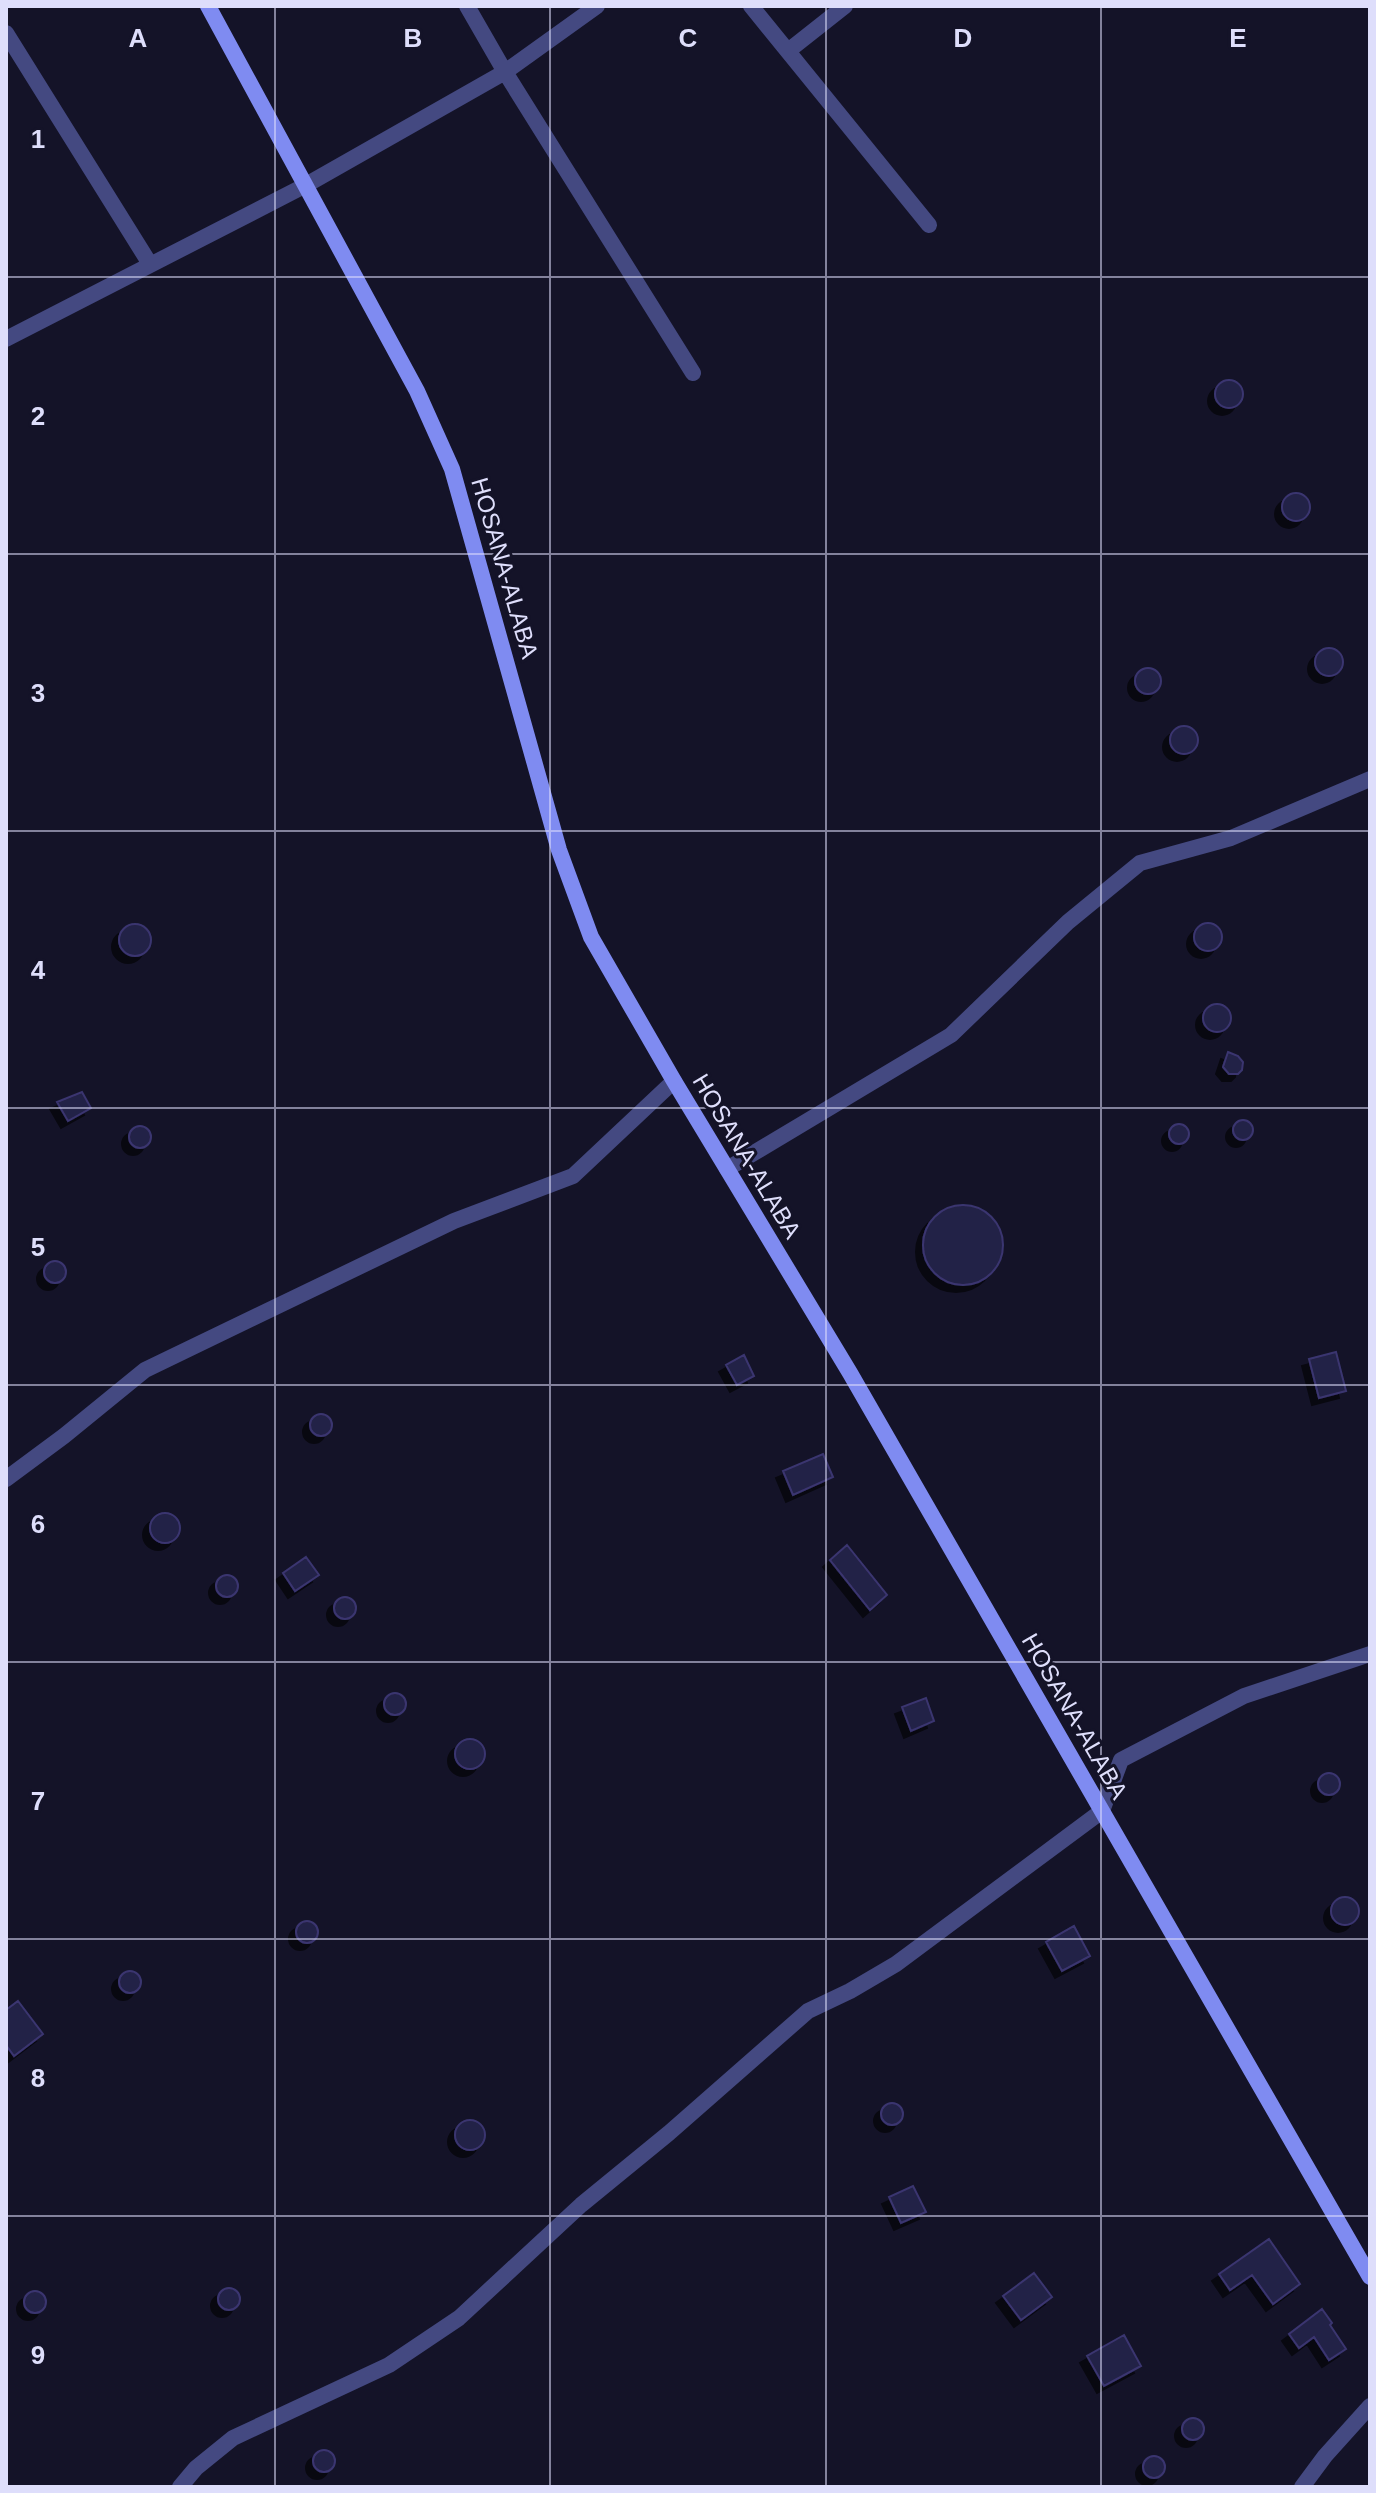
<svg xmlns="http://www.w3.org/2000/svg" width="1376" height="2493" font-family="Helvetica,sans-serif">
	<defs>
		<filter id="shadow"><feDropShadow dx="-7" dy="7" stdDeviation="0" flood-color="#0009"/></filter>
	</defs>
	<rect width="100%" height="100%" fill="#141328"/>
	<path fill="#242147" stroke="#3a3670" stroke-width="2" filter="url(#shadow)" d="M1215 394a14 14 0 1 1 28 0a14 14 0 1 1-28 0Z
		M1282 507a14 14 0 1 1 28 0a14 14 0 1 1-28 0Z
		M1315 662a14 14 0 1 1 28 0a14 14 0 1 1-28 0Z
		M1135 681a13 13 0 1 1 26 0a13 13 0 1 1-26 0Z
		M1170 740a14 14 0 1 1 28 0a14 14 0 1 1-28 0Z
		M1194 937a14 14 0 1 1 28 0a14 14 0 1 1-28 0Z
		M119 940a16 16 0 1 1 32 0a16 16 0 1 1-32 0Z
		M1203 1018a14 14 0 1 1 28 0a14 14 0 1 1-28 0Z
		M1228,1052L1238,1056L1243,1062L1242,1070L1238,1074H1229L1223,1067Z
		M82,1092L91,1108L68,1121L57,1102Z
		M1233 1130a10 10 0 1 1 20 0a10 10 0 1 1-20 0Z
		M1169 1134a10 10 0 1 1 20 0a10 10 0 1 1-20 0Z
		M129 1137a11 11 0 1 1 22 0a11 11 0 1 1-22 0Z
		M923 1245a40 40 0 1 1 80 0a40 40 0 1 1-80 0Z
		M44 1272a11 11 0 1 1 22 0a11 11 0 1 1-22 0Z
		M1336,1352L1346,1391L1319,1398L1309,1359Z
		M744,1355L754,1376L737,1385L726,1365Z
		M310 1425a11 11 0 1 1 22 0a11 11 0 1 1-22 0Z
		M823,1454L833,1477L793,1495L783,1471Z
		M150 1528a15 15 0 1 1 30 0a15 15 0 1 1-30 0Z
		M847,1545L887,1595L870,1610L830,1560Z
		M306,1557L319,1575L295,1591L283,1573Z
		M216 1586a11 11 0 1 1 22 0a11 11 0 1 1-22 0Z
		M334 1608a11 11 0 1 1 22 0a11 11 0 1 1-22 0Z
		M384 1704a11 11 0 1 1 22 0a11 11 0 1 1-22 0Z
		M926,1698L934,1721L911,1731L902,1707Z
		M455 1754a15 15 0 1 1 30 0a15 15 0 1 1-30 0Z
		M1318 1784a11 11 0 1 1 22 0a11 11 0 1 1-22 0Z
		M1331 1911a14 14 0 1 1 28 0a14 14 0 1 1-28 0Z
		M296 1932a11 11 0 1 1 22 0a11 11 0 1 1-22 0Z
		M1074,1926L1090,1956L1062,1971L1046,1942Z
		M119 1982a11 11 0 1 1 22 0a11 11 0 1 1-22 0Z
		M18,2001L43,2034L14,2056L6,2045V2010Z
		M881 2114a11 11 0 1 1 22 0a11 11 0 1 1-22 0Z
		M455 2135a15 15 0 1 1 30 0a15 15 0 1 1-30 0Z
		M913,2186L926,2212L901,2223L889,2197Z
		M1269,2239L1300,2284L1273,2304L1252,2275L1230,2290L1219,2274Z
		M1034,2273L1052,2297L1021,2320L1003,2296Z
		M218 2299a11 11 0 1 1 22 0a11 11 0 1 1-22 0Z
		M24 2302a11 11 0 1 1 22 0a11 11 0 1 1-22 0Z
		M1322,2309L1332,2323L1330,2325L1346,2349L1329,2360L1314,2337L1299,2348L1289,2334Z
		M1124,2335L1141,2366L1104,2386L1087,2356Z
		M1182 2429a11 11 0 1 1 22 0a11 11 0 1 1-22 0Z
		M313 2461a11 11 0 1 1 22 0a11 11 0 1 1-22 0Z
		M1143 2467a11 11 0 1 1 22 0a11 11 0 1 1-22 0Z"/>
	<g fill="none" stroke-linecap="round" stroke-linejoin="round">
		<path stroke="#444981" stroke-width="16" d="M467,6L505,72L693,373
			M751,6L929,225
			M6,33L150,264
			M788,51L845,6
			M6,339L306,185L505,72L597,6
			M727,1169L951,1035L1068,922L1140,863L1231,838L1370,779
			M6,1479L64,1436L145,1370L454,1221L573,1176L674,1081
			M180,2487L196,2468L233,2438L389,2365L459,2318L581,2205L669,2133L808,2011L850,1991L896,1964L1102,1811L1121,1760L1244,1696L1370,1654
			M1302,2487L1325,2456L1370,2406"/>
		<path stroke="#7f8bf1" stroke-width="16" d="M208,6L417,391L452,469L559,850L591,937L674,1081L850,1373L1370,2277"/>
	</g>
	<path fill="none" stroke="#dedefb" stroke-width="2" stroke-opacity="0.55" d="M275,6V2487M550,6V2487M826,6V2487M1101,6V2487M6,277H1370M6,554H1370M6,831H1370M6,1108H1370M6,1385H1370M6,1662H1370M6,1939H1370M6,2216H1370"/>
	<g text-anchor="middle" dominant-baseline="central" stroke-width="6" stroke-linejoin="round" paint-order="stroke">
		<g font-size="24" fill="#dedefb" stroke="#141328">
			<text transform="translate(505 568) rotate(74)">HOSANA-ALABA</text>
			<text transform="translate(747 1156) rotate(59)">HOSANA-ALABA</text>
			<text transform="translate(1075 1716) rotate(60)">HOSANA-ALABA</text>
		</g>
	</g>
	<g font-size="26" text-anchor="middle" font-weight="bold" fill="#dedefb" stroke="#141328" stroke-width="6" stroke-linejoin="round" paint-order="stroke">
		<text x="138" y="47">A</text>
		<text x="413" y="47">B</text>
		<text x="688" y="47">C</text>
		<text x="963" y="47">D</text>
		<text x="1238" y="47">E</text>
		<text x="38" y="148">1</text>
		<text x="38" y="425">2</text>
		<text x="38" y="702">3</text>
		<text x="38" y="979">4</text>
		<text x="38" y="1256">5</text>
		<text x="38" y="1533">6</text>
		<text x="38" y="1810">7</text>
		<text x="38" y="2087">8</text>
		<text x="38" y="2364">9</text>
	</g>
	<rect width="1376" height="2493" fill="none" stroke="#dedefb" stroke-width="16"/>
</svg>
